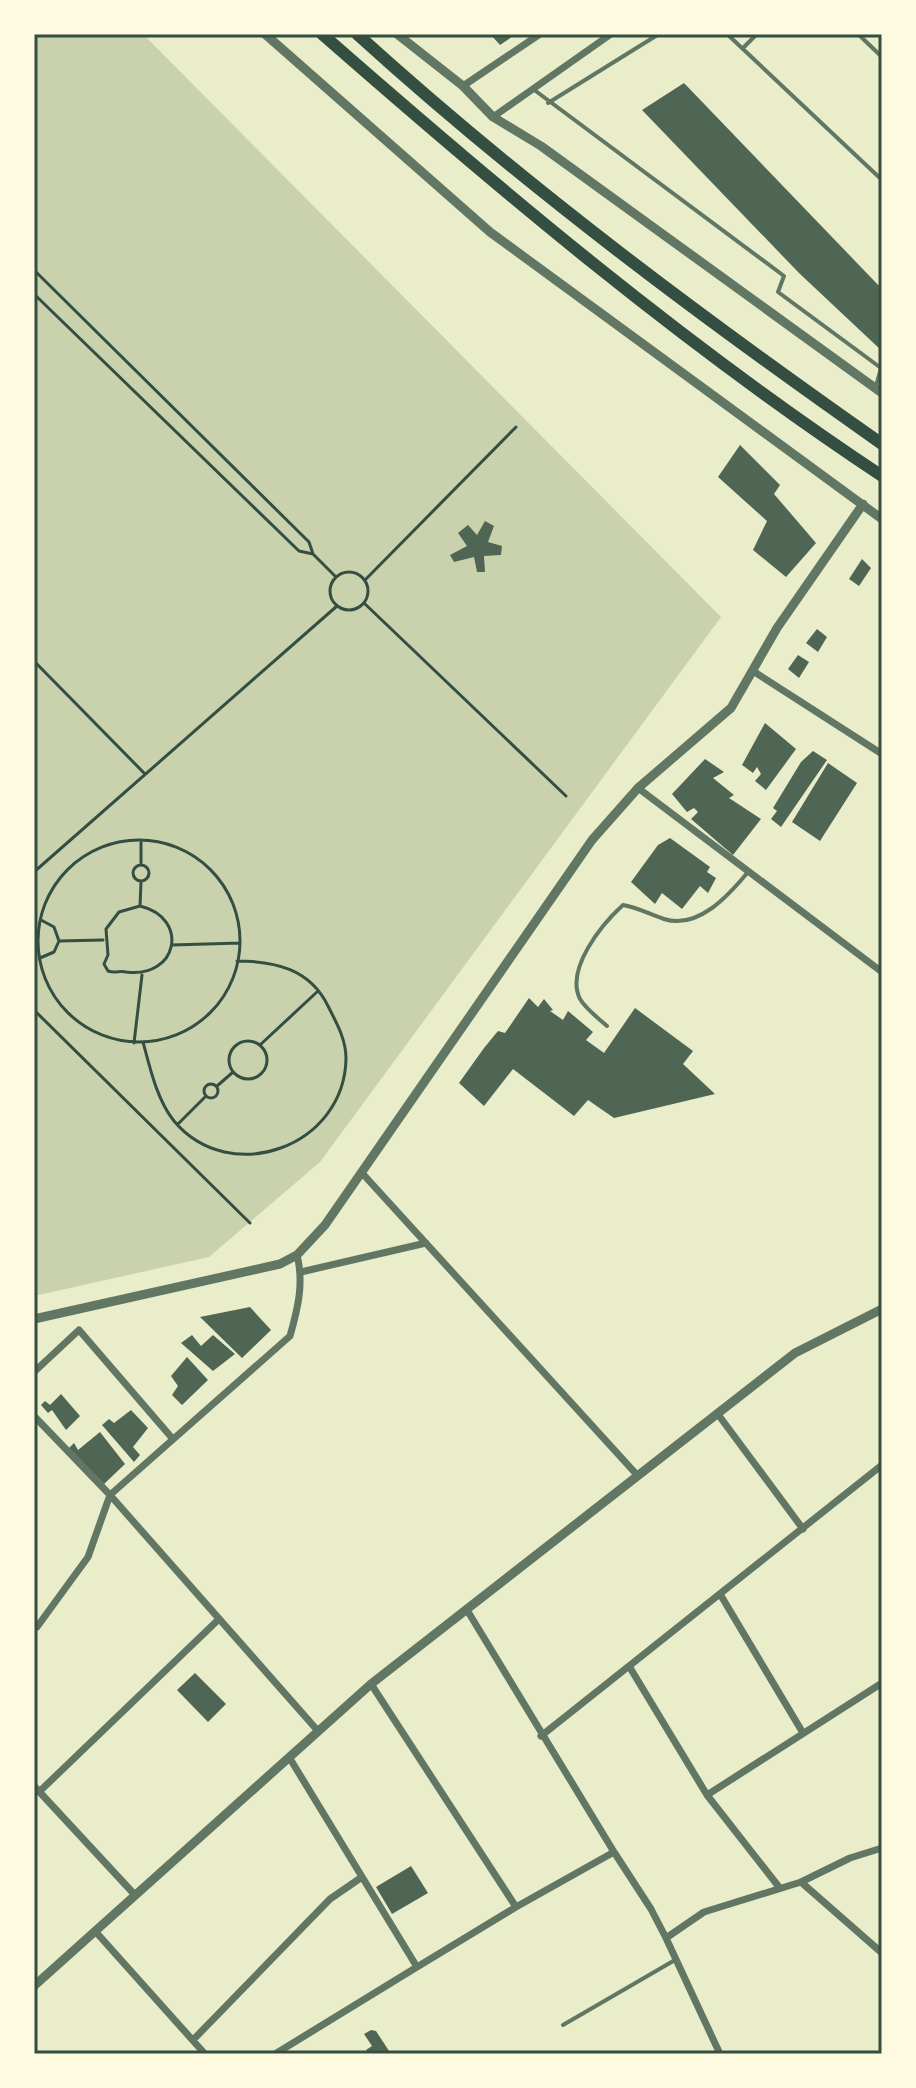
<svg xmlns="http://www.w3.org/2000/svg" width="916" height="2088" font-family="'IBM Plex Sans',sans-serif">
	<rect width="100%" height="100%" fill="#e9edc9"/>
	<path fill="#cad2ad" d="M34,34H143L721,617L320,1162L209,1257L34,1296Z"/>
	<path fill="#4f6655" d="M516,34L500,45L491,35L493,34Z
		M684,83L882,289V351L799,273L642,110Z
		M740,445L780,485L774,494L816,543L786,577L753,550L767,521L718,477Z
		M485,521L494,526L488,542L502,546L501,555L484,556L485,572H477L474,557L454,562L450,555L467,546L458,533L468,525L477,535Z
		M862,559L871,568L859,586L849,579Z
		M817,629L827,637L818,652L806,643Z
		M798,655L809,662L799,678L788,669Z
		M765,723L796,749L766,790L755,781L761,774L757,767L753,773L742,765Z
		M813,751L827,760L781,827L771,819L777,811L773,808L801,762Z
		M705,759L724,772L713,778L734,795L729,798L761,819L733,855L691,819L698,812L694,808L687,812L672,794Z
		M828,763L857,783L820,841L792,822Z
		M670,838L710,867L707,872L716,878L708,893L700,886L682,909L662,893L655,904L631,882L658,845Z
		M529,998L538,1007L544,999L553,1010L550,1011L563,1020L568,1011L593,1032L586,1040L604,1053L635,1008L693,1051L683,1064L715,1094L614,1118L588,1100L574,1116L513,1069L484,1106L459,1083L484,1048L498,1031L505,1033Z
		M250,1307L271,1330L242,1358L200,1317Z
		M192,1335L201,1346L213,1335L235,1354L213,1371L181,1343Z
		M187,1357L208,1380L182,1405L172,1395L178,1386L171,1376Z
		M61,1394L80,1416L66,1430L52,1410L48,1413L41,1405L45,1401L50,1405Z
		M131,1410L148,1428L133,1447L140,1455L134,1462L102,1425L109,1419L114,1423Z
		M100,1432L125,1464L104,1484L69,1448L74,1443L78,1450Z
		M195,1673L226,1704L208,1722L177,1690Z
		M411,1866L428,1893L392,1914L376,1887Z
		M371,2030L376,2031L391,2054H369L366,2050L372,2046L364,2034Z"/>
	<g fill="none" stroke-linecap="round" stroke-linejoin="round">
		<path stroke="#344e41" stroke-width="3" d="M34,270L309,542L313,554L336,577
			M34,294L299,551L313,554
			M330 591a19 19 0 1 1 38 0a19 19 0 1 1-38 0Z
			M365,580L516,427
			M364,603L566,796
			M34,661L145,774
			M38 941a101 101 0 1 1 202 0a101 101 0 1 1-202 0Z
			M141,841V865
			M133 873a8 8 0 1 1 16 0a8 8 0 1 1-16 0Z
			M34,872L337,606
			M140,906C190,918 178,979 126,972C119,970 116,974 108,971L104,964L108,955L106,929L119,912Z
			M140,906L141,882
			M59,941L103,940
			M172,945L240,943
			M40,958L54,952L59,941L54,927L41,920
			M34,1010L250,1223
			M229 1060a19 19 0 1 1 38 0a19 19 0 1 1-38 0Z
			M143,1042C150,1068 157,1100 174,1121C230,1188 345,1147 346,1058C346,1039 336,1022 328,1006C310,969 275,961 237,961
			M134,1043L142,975
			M260,1045L318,991
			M204 1091a7 7 0 1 1 14 0a7 7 0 1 1-14 0Z
			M217,1086L232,1073
			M178,1124L206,1096"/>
		<path stroke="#617663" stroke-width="4" d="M727,34L882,180
			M858,34L882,57
			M743,48L757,34
			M533,89L784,276L778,292L881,368L876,386
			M548,103L659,34
			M607,1026C598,1018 586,1009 580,999C565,969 602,924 623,905C639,908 649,914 664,919C698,930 729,895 748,872
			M563,2025L675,1960"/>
		<path stroke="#617663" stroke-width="7" d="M463,86L540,34
			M493,117L611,34
			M753,671L882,754
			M638,788L882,972
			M362,1173L638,1476
			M301,1272L426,1243
			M34,1372L79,1330L172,1438
			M717,1413L803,1529
			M34,1416L110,1495L318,1731
			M720,1594L803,1733
			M467,1610L614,1852L516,1907
			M34,1623L37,1627L88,1557L110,1495L290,1336C298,1308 304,1283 297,1255
			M629,1666L707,1795L779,1887
			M371,1684L516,1907L417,1967
			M541,1736L882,1465
			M34,1786L135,1895
			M39,1792L219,1619
			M707,1795L882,1683
			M614,1852L651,1909L666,1938L704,1912L801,1882L850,1858L882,1848
			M801,1882L882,1953
			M95,1931L205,2054
			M666,1938L720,2054
			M193,2040L330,1899L362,1877
			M275,2054L417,1967L289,1757"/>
		<path stroke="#617663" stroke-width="9" d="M265,34L490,232L882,519
			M397,34L463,86L493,117L541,146L882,393
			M34,1319L280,1264L297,1255L325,1225L592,840L638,788L731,708L777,628L863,504
			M34,1986L371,1684L795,1353L882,1309"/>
		<path stroke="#344e41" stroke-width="12" d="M322,34C500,190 684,345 882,476
			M357,34C521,183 701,317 882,444"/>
	</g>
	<rect width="916" height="2088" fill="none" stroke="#fefae0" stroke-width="72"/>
	<rect x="36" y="36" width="844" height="2016" fill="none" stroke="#344e41" stroke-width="3"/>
</svg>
